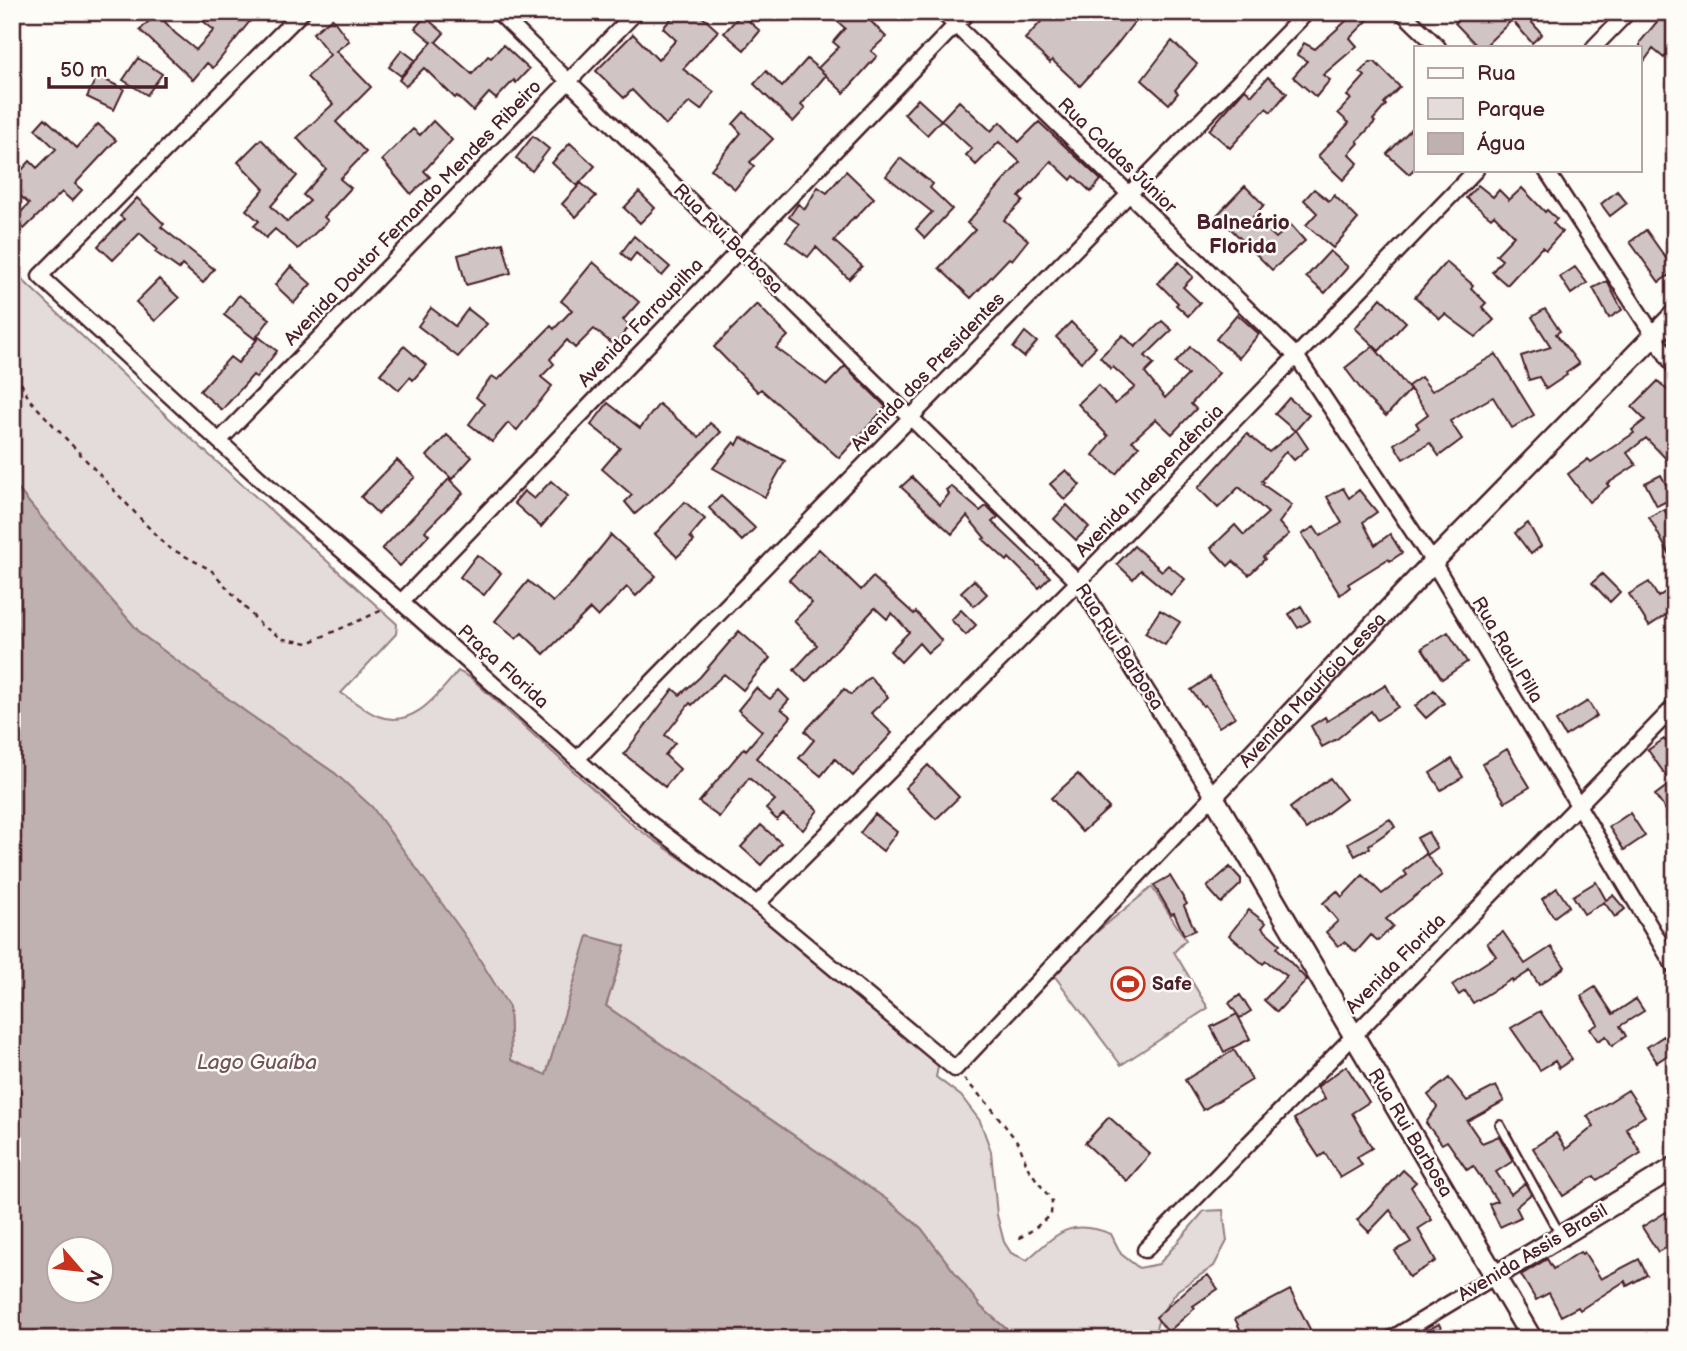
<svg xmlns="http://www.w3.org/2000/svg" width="1687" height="1351" font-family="'Balsamiq Sans',sans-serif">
	<rect width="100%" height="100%" fill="#fdfcf7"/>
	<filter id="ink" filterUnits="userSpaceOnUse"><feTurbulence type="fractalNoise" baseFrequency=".0143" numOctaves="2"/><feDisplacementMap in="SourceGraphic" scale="14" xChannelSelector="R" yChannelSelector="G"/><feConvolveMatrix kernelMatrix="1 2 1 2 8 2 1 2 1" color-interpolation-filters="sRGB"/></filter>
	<g filter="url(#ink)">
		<path fill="#e3dcda" stroke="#967e82" stroke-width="2" d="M12,270L186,434L397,624L396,634L341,693C353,700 365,711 378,716C413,730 439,693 458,671L471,678L634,826L752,908L939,1062L936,1077L961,1096L980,1121L991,1151L997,1215L1004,1242L1011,1253L1027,1260C1058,1233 1069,1218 1111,1234L1121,1254L1139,1268L1159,1264L1204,1211L1223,1210L1227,1241L1214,1266L1178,1290L1160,1315L1153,1339H1018L981,1307L921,1228L886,1199L606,1006L625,947L588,937L546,1076L511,1060L509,1007L336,774L246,712L141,634L73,556L12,482Z
			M1152,887L1186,940L1174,952L1208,1008L1121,1065L1050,970Z"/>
		<path fill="#c0b1b1" stroke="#91777b" stroke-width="2" fill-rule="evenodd" d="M12,482L73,556L141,634L246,712L336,774L372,807L464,934L509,1007L511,1060L546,1075L588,936L625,946L606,1006L886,1199L921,1228L981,1307L1018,1339H12ZM60,1250H102V1292H60Z"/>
		<path fill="#d0c5c4" stroke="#4a1f2b" stroke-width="2" d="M192,12H257L213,68L207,63L193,80L140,30L157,13L175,33L196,50L214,30Z
			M677,12H697L718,31L683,69L714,92L701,110L690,102L666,125L632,90L624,98L596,71L633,34L658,60L676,40L663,28Z
			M826,12H862L886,37L871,51L877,56L844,93L818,68L839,47L833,42L845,28Z
			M1050,12H1142L1111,52L1080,86L1052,60L1050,63L1025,39Z
			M1356,12H1364L1370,18L1350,38L1357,46L1323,75L1330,80L1316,97L1293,77L1307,61L1297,55L1304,43L1315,49Z
			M1466,12H1523L1542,34L1532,43L1512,20L1484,47H1478L1455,23Z
			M1665,12H1675V45L1664,58L1653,49L1640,67V42Z
			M741,14L760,31L744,50L724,33Z
			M425,17L444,33L436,42L472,74L488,56L491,58L503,45L529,69L516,83L514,80L496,99L489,93L473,111L457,96L455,98L424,68L406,86L399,80L432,42L415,28Z
			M332,18L349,41L336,51L371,87L336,122L366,152L340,179L351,188L324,217L328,221L298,249L275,229L266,238L254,226L259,221L246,210L264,189L238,162L261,139L297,176L271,206L287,222L310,201L303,195L326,169L297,138L333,104L307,77L330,55L313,33Z
			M1172,41L1197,64L1175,90L1178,93L1169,104L1142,80Z
			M402,50L415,60L401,76L389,67Z
			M138,58L162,74L147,95L123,80Z
			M807,59L826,75L801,105L805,109L793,122L754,84L766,71L782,87Z
			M1370,62H1375L1400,87L1384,103L1386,105L1373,120L1375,122L1357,141L1359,143L1349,154L1358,163L1343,180L1318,156L1349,123L1338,113L1351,99L1347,96L1365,76L1360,72Z
			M97,76L124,89L114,110L87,97Z
			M1268,77L1287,93L1271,112L1266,108L1230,148L1209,130L1245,89L1252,95Z
			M918,99L941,120L927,135L904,114Z
			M959,101L991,131L1000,122L1019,142L1039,122L1101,180L1091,192L1074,176L1071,180L1051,161L1019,197L1023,201L1004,220L1028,240L1012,260L1009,258L971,298L939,268L975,230L967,223L1020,162L999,142L976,165L966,155L972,149L941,120Z
			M744,112L773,139L750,162L754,166L735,189L711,169L741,133L733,124Z
			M45,118L77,148L98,124L116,140L75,184L82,190L72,201L62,192L24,229L14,219L29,204L12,188V181L30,161L37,168L56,149L35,129Z
			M433,121L452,140L424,171L430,177L411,194L382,160L413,129L420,135Z
			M1416,124V167L1409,174L1387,154Z
			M533,136L549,149L532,171L516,158Z
			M570,143L595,166L577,186L552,163Z
			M900,158L933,184L930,188L952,209L925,238L916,229L932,212L886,176Z
			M846,171L874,198L855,218L854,217L834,241L862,266L849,279L816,247L808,257L786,241L799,224L789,217L798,204L805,209L818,187L827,193Z
			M581,183L596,196L576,217L562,204Z
			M1478,185L1493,197L1499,190L1509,200L1522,188L1545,212L1547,210L1557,219L1553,223L1562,232L1546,250L1542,247L1507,285L1492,272L1502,260L1496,255L1514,236L1494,215L1491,218L1466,198Z
			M1245,186L1264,205L1253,217L1276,238L1291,225L1305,241L1272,270L1217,215Z
			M1314,189L1329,201L1334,195L1358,219L1333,248L1306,225L1317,213L1304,200Z
			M1617,191L1627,203L1610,216L1601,204Z
			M639,192L655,208L640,223L624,208Z
			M137,198L164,224L161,227L214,269L203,283L182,265L179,269L155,252L157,249L140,233L113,260L98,246L124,219L120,216Z
			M1646,230L1675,271L1659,282L1630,242Z
			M634,236L670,267L662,276L636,253L630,261L621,253Z
			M503,243L511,273L466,285L458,255Z
			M1330,251L1348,267L1325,293L1306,277Z
			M593,262L639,302L623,320L630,326L614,345L594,329L575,348L567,340L550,359L554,364L541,377L552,386L517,430L508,423L492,442L469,424L484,404L476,397L492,376L498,380L551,326L554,329L572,310L561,301Z
			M1179,262L1193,277L1183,287L1200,303L1188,316L1176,305L1178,303L1158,283Z
			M1446,262L1473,285L1471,288L1486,303L1482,307L1494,320L1476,337L1445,314L1440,319L1415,297Z
			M291,266L311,284L294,303L275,285Z
			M1575,267L1587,283L1571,294L1560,277Z
			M159,279L179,298L155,321L136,302Z
			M1607,281L1622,310L1609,318L1593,288Z
			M239,295L270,319L255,339L224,315Z
			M1381,298L1406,322L1379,351L1355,328Z
			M757,304L788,336L776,348L827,385L845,366L886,407L839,458L761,389L758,392L714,347Z
			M431,308L455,326L468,309L487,324L458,357L418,326Z
			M1545,309L1560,331L1556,334L1579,364L1566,373L1567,375L1546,389L1539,377L1529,380L1521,356L1551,347L1532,317Z
			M1237,314L1259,334L1239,358L1216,339Z
			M1162,321L1172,330L1145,356L1154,364L1145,373L1165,398L1188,375L1175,363L1190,347L1219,373L1191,404L1196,409L1172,434L1156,419L1132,441L1139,446L1116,474L1093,455L1108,436L1078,404L1098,385L1115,404L1135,387L1113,367L1111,369L1100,357L1123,335L1135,347Z
			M1071,322L1096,347L1081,362L1056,337Z
			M1025,332L1037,342L1024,357L1013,348Z
			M259,337L277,351L256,378L253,375L222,410L200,391L230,357L238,363Z
			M404,346L426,365L413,380L410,377L399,390L380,374Z
			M1373,346L1410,390L1386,416L1369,400L1345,368Z
			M1496,354L1534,415L1512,428L1493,397L1450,421L1462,439L1439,456L1430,443L1403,459L1394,444L1419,428L1416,423L1428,414L1408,386L1421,377L1432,391Z
			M1658,381L1675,398V468L1646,438L1627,453L1636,465L1607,484L1609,486L1589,502L1568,474L1588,459L1591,462L1634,433L1632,430L1645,420L1632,407Z
			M1289,398L1309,415L1295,431L1275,414Z
			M608,403L640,428L659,404L699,437L710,423L721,432L668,486L635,514L625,502L632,495L602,469L620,448L591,425Z
			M1296,430L1308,448L1294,460L1286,451L1262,481L1264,482L1262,484L1292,505L1279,523L1289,534L1263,557L1265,559L1249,575L1233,561L1228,566L1211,548L1235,525L1244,535L1268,513L1239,487L1218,508L1198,488L1247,434L1269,452Z
			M447,435L472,457L452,479L427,456Z
			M741,437L785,461L765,497L713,468L734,442L737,445Z
			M397,460L415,477L378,514L361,497Z
			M1066,470L1080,485L1065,500L1050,484Z
			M1661,475L1673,498L1657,506L1645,483Z
			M912,477L940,505L949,494L946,490L951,486L980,511L986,506L998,517L992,522L1050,577L1039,588L1009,558L1007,561L983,539L985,538L967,516L952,534L901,487Z
			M449,479L463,493L425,531L429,535L400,566L382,549Z
			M551,481L568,496L541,527L514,503L524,491L534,499Z
			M1343,488L1349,498L1359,490L1377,512L1363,522L1375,545L1390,534L1402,553L1390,561L1388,559L1348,584L1350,587L1340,595L1302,534L1314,527L1320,536L1342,523L1327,497Z
			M721,496L755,528L742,541L709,508Z
			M685,502L705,519L690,537L694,541L677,557L655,534Z
			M1067,505L1089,527L1076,540L1054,519Z
			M1664,509L1675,529V565L1649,517Z
			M1528,523L1541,546L1531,554L1515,533Z
			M611,535L656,576L636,596L627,587L598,617L590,609L544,654L522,633L516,639L495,621L528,581L553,602L573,582Z
			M1134,546L1162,571L1168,565L1185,579L1171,595L1141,570L1133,579L1117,564Z
			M819,549L861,590L873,577L914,614L916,612L942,641L928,653L919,643L901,662L890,651L909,632L892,613L887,619L875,608L806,682L794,670L817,645L794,621L812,603L789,580Z
			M477,555L501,573L484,595L460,577Z
			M1602,574L1620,592L1610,602L1592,583Z
			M974,580L987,594L974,606L961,592Z
			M1649,582L1658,597L1675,585V609L1649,626L1629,594Z
			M1301,606L1310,621L1298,628L1289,614Z
			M961,610L976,625L966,635L951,620Z
			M1160,610L1180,622L1165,645L1145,633Z
			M739,631L770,658L743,690L724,674L692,705L690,703L665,735L675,743L665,755L680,769L665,787L624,754L673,689L680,695L700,677Z
			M1448,632L1467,662L1442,679L1422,648Z
			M870,677L888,697L871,713L892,733L853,776L835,759L821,776L799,758L814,740L805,731L844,689L851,695Z
			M1210,677L1235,717L1219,727L1205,705L1203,706L1191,690Z
			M1386,685L1398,707L1377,720L1371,711L1337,739L1322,747L1311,726L1325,717L1327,721Z
			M756,688L770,699L779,690L789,700L781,709L791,717L756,758L818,810L803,830L783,814L777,820L766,809L775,800L749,778L719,817L699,802L744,748L746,750L762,731L738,710Z
			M1434,690L1444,703L1426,718L1415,706Z
			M1588,701L1597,716L1565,736L1556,721Z
			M1664,739L1675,754V823L1655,795L1671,783L1648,750Z
			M1507,749L1530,787L1505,802L1482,764Z
			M1452,759L1463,777L1441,790L1430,773Z
			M928,765L959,797L936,819L905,788Z
			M1078,774L1109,808L1082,832L1051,798Z
			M1330,778L1346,799L1306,829L1290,808Z
			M1630,813L1645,836L1624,850L1609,827Z
			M875,814L897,832L883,851L860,833Z
			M1390,819L1395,827L1369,845L1370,848L1355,856L1348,843Z
			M761,825L781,843L761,865L741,847Z
			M1428,832L1437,848L1427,855L1417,838Z
			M1426,854L1442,875L1386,919L1393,926L1378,941L1371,935L1356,952L1344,942L1338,946L1326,932L1338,921L1323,903L1337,891L1342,897L1363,875L1382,894L1407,875L1404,871Z
			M1230,867L1241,879V884L1221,903L1207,887Z
			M1170,876L1187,904L1184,906L1195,930L1184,935L1174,913L1171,914L1154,885Z
			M1596,882L1606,900L1613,895L1625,909L1615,917L1604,902L1584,914L1573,896Z
			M1557,888L1569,906L1554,917L1542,899Z
			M1249,910L1266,923L1262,928L1280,944L1277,948L1307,980L1277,1012L1264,1000L1287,976L1266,961L1263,964L1229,935Z
			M1503,932L1525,964L1551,947L1565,967L1539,985L1530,971L1513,982L1512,979L1473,1003L1465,991L1459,995L1452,985L1496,956L1487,943Z
			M1595,987L1613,1014L1636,999L1644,1011L1620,1026L1626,1036L1612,1046L1606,1036L1598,1041L1590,1029L1598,1024L1581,996Z
			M1240,995L1251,1011L1240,1018L1229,1003Z
			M1540,1011L1572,1059L1559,1068L1555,1061L1540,1070L1511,1028Z
			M1237,1014L1250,1039L1224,1052L1211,1027Z
			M1664,1036L1674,1051L1657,1062L1647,1047Z
			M1234,1050L1252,1080L1203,1110L1185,1080Z
			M1346,1066L1369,1102L1352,1113L1372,1148L1357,1157L1362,1165L1340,1178L1325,1153L1319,1157L1294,1119L1325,1099L1317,1087Z
			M1449,1078L1467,1101L1496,1086L1504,1101L1467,1121L1482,1143L1499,1136L1513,1161L1496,1172L1511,1194L1525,1183L1531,1194L1516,1207L1521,1217L1500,1227L1489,1204L1497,1201L1473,1166L1467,1170L1447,1141L1442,1144L1426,1123L1437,1107L1428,1095Z
			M1628,1090L1645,1116L1626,1128L1641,1153L1597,1180L1594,1176L1563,1196L1533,1148L1556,1133L1566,1149L1594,1126L1587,1116Z
			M1109,1117L1150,1154L1127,1181L1085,1143Z
			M1403,1170L1416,1182L1411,1187L1432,1220L1418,1229L1436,1261L1409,1277L1395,1251L1411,1242L1390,1210L1369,1232L1357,1220Z
			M1666,1212L1675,1225V1242L1658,1252L1642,1227Z
			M1580,1252L1582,1254L1584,1252L1601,1279L1639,1259L1647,1275L1627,1286L1625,1281L1580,1310L1578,1307L1561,1316L1549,1293L1536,1300L1521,1275L1547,1259L1553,1269Z
			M1208,1275L1218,1289L1193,1306L1195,1308L1168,1332L1156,1317L1191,1286Z
			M1290,1290L1315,1339H1245L1235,1319Z
			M1439,1324L1446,1339H1410Z"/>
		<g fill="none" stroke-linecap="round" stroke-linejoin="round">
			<defs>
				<path id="lane" d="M1500,1125L1561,1236"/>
				<path id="street" d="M302,12L40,276L259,478L401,602L643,818L757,904L955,1069L1213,796L1078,582L498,12
					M942,12L1297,357L1433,562L1675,968
					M1402,12L1438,47
					M1594,47L1628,12
					M1546,170L1675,368
					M219,441L636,12
					M401,602L968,12
					M577,759L1307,12
					M757,904L1078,582L1476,170
					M1145,1250L1675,706
					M1391,1339L1495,1276"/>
				<g id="secondary">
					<path d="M1495,1276L1675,1167"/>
					<path id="s1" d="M1532,1339L1213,796L1433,562L1675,314"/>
				</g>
			</defs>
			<use href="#lane" stroke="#4a1f2b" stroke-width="12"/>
			<use href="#street" stroke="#4a1f2b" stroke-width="19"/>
			<use href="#secondary" stroke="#4a1f2b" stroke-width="24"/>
			<path stroke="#4a1f2b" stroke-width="2.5" stroke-dasharray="5 5" stroke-linecap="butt" d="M12,365L29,399L166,546L211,570L261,625L283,639L308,643L385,609
				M964,1079L989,1105L1019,1144L1028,1168L1052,1201L1051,1214L1034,1229L1016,1240"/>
			<use href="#lane" stroke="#fdfcf7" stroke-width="7"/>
			<use href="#street" stroke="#fdfcf7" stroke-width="14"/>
			<use href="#secondary" stroke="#fdfcf7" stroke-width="19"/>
		</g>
	</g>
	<defs>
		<symbol id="stadium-ring" viewBox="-11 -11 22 22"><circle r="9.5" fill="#fdfcf7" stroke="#c8321e" stroke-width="1.5"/><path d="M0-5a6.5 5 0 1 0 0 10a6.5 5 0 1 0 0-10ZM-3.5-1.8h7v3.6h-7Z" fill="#c8321e"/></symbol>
	</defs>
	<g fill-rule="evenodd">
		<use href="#stadium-ring" x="1109" y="965" width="38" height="38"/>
	</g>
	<g text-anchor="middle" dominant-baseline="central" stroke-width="5" stroke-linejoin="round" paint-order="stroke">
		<g font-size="19" fill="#4a1f2b" stroke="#fdfcf7">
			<text transform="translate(1117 156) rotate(44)">Rua Caldas Júnior</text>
			<text transform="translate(413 213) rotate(-46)">Avenida Doutor Fernando Mendes Ribeiro</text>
			<text transform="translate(728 239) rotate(45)">Rua Rui Barbosa</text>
			<text transform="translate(641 323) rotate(-46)">Avenida Farroupilha</text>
			<text transform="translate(928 372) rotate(-46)">Avenida dos Presidentes</text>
			<text transform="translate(1150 481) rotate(-46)">Avenida Independência</text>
			<text transform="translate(1119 647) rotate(57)">Rua Rui Barbosa</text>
			<text transform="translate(1507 650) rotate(59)">Rua Raul Pilla</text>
			<text transform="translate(503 667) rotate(42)">Praça Florida</text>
			<text stroke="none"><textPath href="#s1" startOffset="775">Avenida Maurício Lessa</textPath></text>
			<text transform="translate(1396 964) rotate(-45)">Avenida Florida</text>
			<text transform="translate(1410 1133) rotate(59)">Rua Rui Barbosa</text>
			<text transform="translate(1533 1253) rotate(-31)">Avenida Assis Brasil</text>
		</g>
		<g font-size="19" font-weight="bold" fill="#4a1f2b" stroke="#fdfcf7" text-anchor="start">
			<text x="1152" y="984">Safe</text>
		</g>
		<g font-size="21" font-weight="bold" fill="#4a1f2b" stroke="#fdfcf7">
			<text x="1243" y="222">Balneário<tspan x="1243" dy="24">Florida</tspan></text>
		</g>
		<g font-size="21" font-style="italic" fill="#73525a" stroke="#fdfcf7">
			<text x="257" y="1062">Lago Guaíba</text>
		</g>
	</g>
	<rect width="1687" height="1351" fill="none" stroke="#fdfcf7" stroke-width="42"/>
	<rect x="21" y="21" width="1645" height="1309" fill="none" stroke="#4a1f2b" stroke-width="2.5" filter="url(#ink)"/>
	<rect x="1414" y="46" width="228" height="126" fill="#fdfcf7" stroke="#b5a4a5" stroke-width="2"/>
	<rect x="1428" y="68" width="35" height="10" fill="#fdfcf7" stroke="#b5a4a5" stroke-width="2"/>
	<text x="1477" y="80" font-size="21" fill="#4a1f2b">Rua</text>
	<rect x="1428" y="98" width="35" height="21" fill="#e3dcda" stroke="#b5a4a5" stroke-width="2"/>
	<text x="1477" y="116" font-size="21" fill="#4a1f2b">Parque</text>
	<rect x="1428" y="133" width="35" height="21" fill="#c0b1b1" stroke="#b5a4a5" stroke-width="2"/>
	<text x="1477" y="150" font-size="21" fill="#4a1f2b">Água</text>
	<g transform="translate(80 1270) rotate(118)"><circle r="33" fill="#fdfcf7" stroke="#b5a4a5" stroke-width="2"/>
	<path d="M0-5L12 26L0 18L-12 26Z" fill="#c8321e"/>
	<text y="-10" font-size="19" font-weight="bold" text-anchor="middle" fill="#4a1f2b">N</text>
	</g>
	<path d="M49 77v10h117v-10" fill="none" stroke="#4a1f2b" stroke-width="3.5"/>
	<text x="60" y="77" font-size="21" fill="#4a1f2b" stroke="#fdfcf7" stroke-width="5" paint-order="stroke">50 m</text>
</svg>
